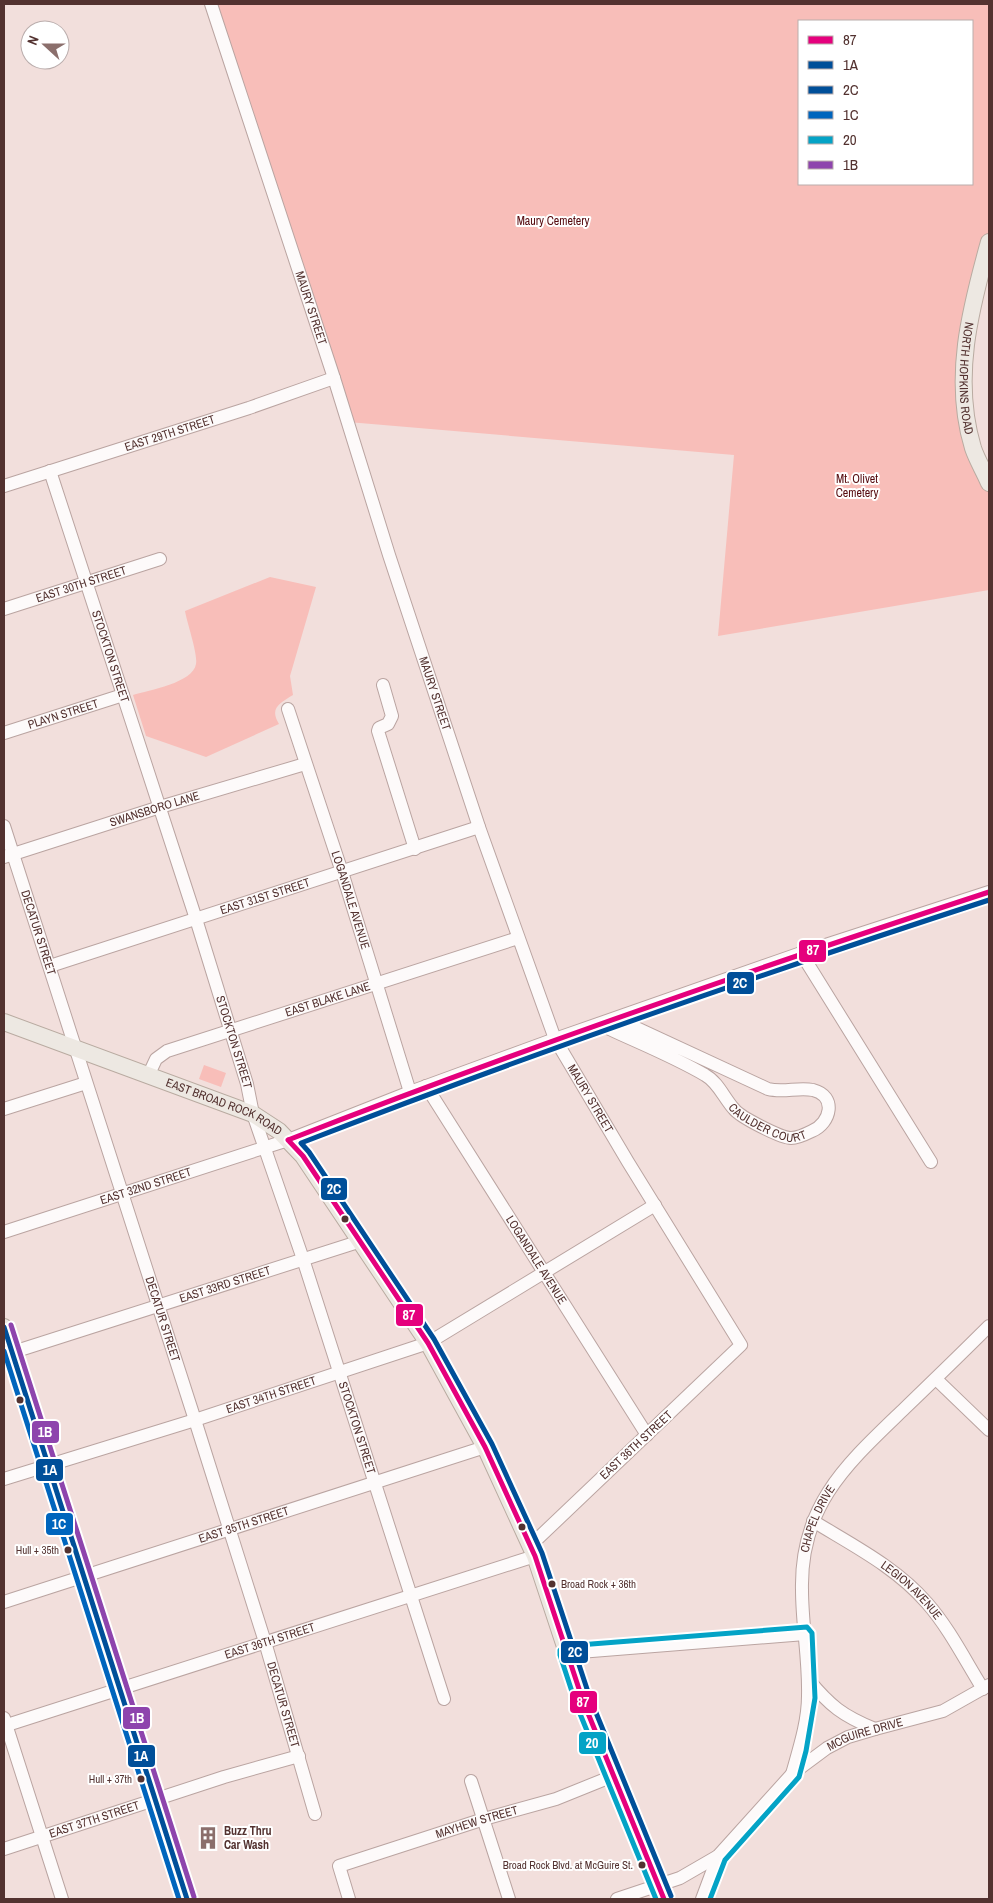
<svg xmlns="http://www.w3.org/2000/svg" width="993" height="1903" font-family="'Archivo Narrow',sans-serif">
	<rect width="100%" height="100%" fill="#f2dfdc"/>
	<path fill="#f8beb9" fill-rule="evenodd" d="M213,4H989V238L977,286L968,410L989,477V590L718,636L734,455L348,422ZM799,21H972V184H799Z
		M270,577L316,587L290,676L293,695C280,703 269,708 279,724L206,757L146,736L133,695C149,690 193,683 196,664C198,654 187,623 185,611Z
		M204,1065L226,1073L221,1087L199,1079Z"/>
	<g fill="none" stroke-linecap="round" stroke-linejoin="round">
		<defs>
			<g id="minor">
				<path id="s1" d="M211,4L334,378L389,555L479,827L555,1039L628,1162L741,1345L531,1545"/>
				<path id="s2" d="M50,471L196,919L247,1084L253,1114L303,1259L444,1699"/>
				<path id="s3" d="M4,486L249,408L334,378"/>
				<path id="s4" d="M4,609L160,559"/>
				<path d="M383,685L392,716L388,724L379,728L378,731L415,849"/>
				<path id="s5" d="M288,709L342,872L410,1092"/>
				<path id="s6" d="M4,733L123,695"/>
				<path id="s7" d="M4,826L195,1420L265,1642L315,1814"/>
				<path id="s8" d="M4,857L160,807L305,764"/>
				<path d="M801,953L931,1162"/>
				<path id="s9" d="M50,966L479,827"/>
				<path id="s10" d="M599,1024C634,1041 671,1055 705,1075C718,1082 724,1098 734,1109C740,1117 781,1138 791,1138C797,1138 806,1134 812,1131C831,1123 837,1096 813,1090C798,1087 783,1093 768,1089L617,1019"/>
				<path id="s11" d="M149,1074L156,1059L167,1051L518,938"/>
				<path id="s12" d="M426,1086L647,1435"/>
				<path d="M4,1109L86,1083"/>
				<path id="s13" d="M4,1232L288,1140L410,1092L555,1039L801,953L989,892"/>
				<path id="s14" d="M4,1355L361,1241"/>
				<path d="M936,1379L989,1430"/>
				<path id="s15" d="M4,1479L195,1420L428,1343L655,1205"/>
				<path id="s16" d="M813,1521C852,1545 896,1567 927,1603C949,1628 965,1660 983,1689"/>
				<path id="s17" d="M4,1602L485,1447"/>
				<path d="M567,1653L805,1634"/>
				<path d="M808,1679C830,1706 843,1716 875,1729"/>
				<path d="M4,1718L62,1899"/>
				<path id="s18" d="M4,1726L535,1556"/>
				<path id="s19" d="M792,1774C799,1749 808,1722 808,1696C809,1660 802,1625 802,1590C800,1504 848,1463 905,1408C933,1381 961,1354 989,1326"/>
				<path d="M471,1781L509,1899"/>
				<path id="s20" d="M4,1849L224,1777L299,1756"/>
				<path id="s21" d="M349,1899L339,1866L484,1819L556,1799L613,1776"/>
				<path id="s22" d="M617,1899L680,1878L718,1856L792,1774L827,1748L848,1737L875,1729L943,1711L989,1685"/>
				<path d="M702,1899L718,1856"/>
			</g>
			<g id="major">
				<path id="s23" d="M989,242C970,310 952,379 973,448C977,460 984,471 989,483"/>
				<path id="s24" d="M4,1022L253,1114L279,1131L303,1156L428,1343L485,1447L535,1556L583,1701L664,1899"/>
				<path d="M4,1327L187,1899"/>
			</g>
		</defs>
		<use href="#minor" stroke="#baa4a1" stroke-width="14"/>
		<use href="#major" stroke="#b9aba1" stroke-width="18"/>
		<use href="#minor" stroke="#fdfafa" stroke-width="12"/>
		<use href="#major" stroke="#ede8e2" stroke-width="16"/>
		<defs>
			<path id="bus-1" d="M288,1140L303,1156L428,1343L485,1447L535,1556L583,1701L664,1899
				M288,1140C519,1050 753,969 989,892"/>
			<path id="bus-2" d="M4,1327L187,1899"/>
			<path id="bus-3" d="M671,1896L590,1698L542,1553L492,1444L434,1339L309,1152L301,1143C528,1055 758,975 989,900"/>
			<path id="bus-4" d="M4,1351L179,1899"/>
			<path id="bus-5" d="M656,1899L576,1704L560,1655V1650L566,1646L807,1627L812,1633L815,1698L806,1751L799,1777L725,1860L710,1899"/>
			<path id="bus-6" d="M11,1325L194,1897"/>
		</defs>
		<use href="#bus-1" stroke="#fff" stroke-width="9"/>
		<use href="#bus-2" stroke="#fff" stroke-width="9"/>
		<use href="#bus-3" stroke="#fff" stroke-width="9"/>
		<use href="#bus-4" stroke="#fff" stroke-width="9"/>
		<use href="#bus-5" stroke="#fff" stroke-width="9"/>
		<use href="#bus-6" stroke="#fff" stroke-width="9"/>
		<use href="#bus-1" stroke="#e5007d" stroke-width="5"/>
		<use href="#bus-2" stroke="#004f99" stroke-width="5"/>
		<use href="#bus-3" stroke="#004f99" stroke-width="5"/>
		<use href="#bus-4" stroke="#0065bd" stroke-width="5"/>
		<use href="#bus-5" stroke="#04a3c6" stroke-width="5"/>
		<use href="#bus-6" stroke="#8e44ad" stroke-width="5"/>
	</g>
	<defs>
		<symbol id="building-bare" viewBox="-9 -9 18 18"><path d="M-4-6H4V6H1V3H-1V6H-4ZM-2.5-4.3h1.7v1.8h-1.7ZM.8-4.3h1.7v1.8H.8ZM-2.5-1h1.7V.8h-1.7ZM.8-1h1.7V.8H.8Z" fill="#8b6f6c" stroke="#fff" stroke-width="2.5" paint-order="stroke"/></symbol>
	</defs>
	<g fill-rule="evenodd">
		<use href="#building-bare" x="192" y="1822" width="32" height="32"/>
	</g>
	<g fill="#533230" stroke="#fff" stroke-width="2">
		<circle cx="345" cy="1219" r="4.5"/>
		<circle cx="20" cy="1400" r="4.5"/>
		<circle cx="522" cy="1527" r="4.5"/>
		<circle cx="68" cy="1550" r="4.5"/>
		<circle cx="552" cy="1584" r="4.5"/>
		<circle cx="141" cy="1779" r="4.5"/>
		<circle cx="642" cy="1865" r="4.5"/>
	</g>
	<g text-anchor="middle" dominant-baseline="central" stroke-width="4" stroke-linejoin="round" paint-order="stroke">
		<g font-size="11" fill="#533230" stroke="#fff" text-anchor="end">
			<text x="59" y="1550">Hull + 35th</text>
			<text x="561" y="1584" text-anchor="start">Broad Rock + 36th</text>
			<text x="132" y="1779">Hull + 37th</text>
			<text x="633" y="1865">Broad Rock Blvd. at McGuire St.</text>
		</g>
		<g font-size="12" fill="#550a0e" stroke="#fff">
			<text x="553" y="221">Maury Cemetery</text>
			<text x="857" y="479">Mt. Olivet<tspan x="857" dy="14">Cemetery</tspan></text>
		</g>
		<g font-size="12" fill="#533230" stroke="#fff">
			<text stroke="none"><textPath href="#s1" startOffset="320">MAURY STREET</textPath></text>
			<text stroke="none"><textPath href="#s23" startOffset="139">NORTH HOPKINS ROAD</textPath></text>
			<text stroke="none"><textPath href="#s3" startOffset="174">EAST 29TH STREET</textPath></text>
			<text stroke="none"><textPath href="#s4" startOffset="81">EAST 30TH STREET</textPath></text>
			<text stroke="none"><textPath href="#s2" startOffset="195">STOCKTON STREET</textPath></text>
			<text stroke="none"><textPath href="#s1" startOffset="725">MAURY STREET</textPath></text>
			<text stroke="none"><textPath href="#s6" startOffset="62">PLAYN STREET</textPath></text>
			<text stroke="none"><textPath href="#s8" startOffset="158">SWANSBORO LANE</textPath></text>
			<text stroke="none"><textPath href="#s9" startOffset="226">EAST 31ST STREET</textPath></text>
			<text stroke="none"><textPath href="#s5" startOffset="201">LOGANDALE AVENUE</textPath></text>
			<text stroke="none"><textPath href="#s7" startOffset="112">DECATUR STREET</textPath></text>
			<text stroke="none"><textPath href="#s11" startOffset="199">EAST BLAKE LANE</textPath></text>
			<text stroke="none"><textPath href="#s2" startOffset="600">STOCKTON STREET</textPath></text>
			<text stroke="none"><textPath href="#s1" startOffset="1160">MAURY STREET</textPath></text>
			<text stroke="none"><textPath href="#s24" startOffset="236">EAST BROAD ROCK ROAD</textPath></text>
			<text stroke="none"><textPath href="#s10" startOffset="200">CAULDER COURT</textPath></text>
			<text stroke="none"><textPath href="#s13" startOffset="149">EAST 32ND STREET</textPath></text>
			<text stroke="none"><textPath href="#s12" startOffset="206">LOGANDALE AVENUE</textPath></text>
			<text stroke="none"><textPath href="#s14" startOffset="232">EAST 33RD STREET</textPath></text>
			<text stroke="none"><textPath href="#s7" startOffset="518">DECATUR STREET</textPath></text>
			<text stroke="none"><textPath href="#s15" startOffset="280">EAST 34TH STREET</textPath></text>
			<text stroke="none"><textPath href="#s2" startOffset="1005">STOCKTON STREET</textPath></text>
			<text transform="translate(636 1445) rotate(-43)">EAST 36TH STREET</text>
			<text stroke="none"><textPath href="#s19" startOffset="260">CHAPEL DRIVE</textPath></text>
			<text stroke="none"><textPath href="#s17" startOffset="252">EAST 35TH STREET</textPath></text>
			<text stroke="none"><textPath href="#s16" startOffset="121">LEGION AVENUE</textPath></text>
			<text stroke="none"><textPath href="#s18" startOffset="279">EAST 36TH STREET</textPath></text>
			<text stroke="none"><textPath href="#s7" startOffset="922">DECATUR STREET</textPath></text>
			<text stroke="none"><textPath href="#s22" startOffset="305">MCGUIRE DRIVE</textPath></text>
			<text stroke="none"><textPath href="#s20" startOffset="95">EAST 37TH STREET</textPath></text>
			<text stroke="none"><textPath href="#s21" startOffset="179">MAYHEW STREET</textPath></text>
		</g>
		<g font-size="12" font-weight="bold" fill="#533230" stroke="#fff" text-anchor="start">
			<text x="224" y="1831">Buzz Thru<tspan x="224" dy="14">Car Wash</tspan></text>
		</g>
	</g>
	<g stroke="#fff" stroke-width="2">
		<rect x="798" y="939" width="29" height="24" rx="5" fill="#e5007d"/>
		<rect x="726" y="971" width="29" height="24" rx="5" fill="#004f99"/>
		<rect x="320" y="1177" width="28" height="24" rx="5" fill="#004f99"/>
		<rect x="395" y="1303" width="29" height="24" rx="5" fill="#e5007d"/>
		<rect x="31" y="1420" width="29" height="24" rx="5" fill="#8e44ad"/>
		<rect x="35" y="1458" width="29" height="24" rx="5" fill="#004f99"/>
		<rect x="45" y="1512" width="29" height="24" rx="5" fill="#0065bd"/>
		<rect x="560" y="1640" width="29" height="24" rx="5" fill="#004f99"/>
		<rect x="569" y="1690" width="29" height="24" rx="5" fill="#e5007d"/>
		<rect x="122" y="1706" width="29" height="24" rx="5" fill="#8e44ad"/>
		<rect x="578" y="1731" width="29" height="24" rx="5" fill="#04a3c6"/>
		<rect x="127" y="1744" width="29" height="24" rx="5" fill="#004f99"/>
	</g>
	<g font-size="14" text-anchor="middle" font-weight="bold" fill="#fff">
		<text x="813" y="955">87</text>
		<text x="740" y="988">2C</text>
		<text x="334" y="1194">2C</text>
		<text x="409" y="1320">87</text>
		<text x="45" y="1437">1B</text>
		<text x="50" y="1475">1A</text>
		<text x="59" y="1529">1C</text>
		<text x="575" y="1657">2C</text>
		<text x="583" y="1707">87</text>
		<text x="137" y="1723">1B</text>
		<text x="592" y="1748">20</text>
		<text x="141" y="1761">1A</text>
	</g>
	<rect width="993" height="1903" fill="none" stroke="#533230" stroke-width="10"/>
	<rect x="798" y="20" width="175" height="165" fill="#ffffff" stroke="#baadac"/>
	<rect x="808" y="36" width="25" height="8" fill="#e5007d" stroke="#baadac"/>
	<text x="843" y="45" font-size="15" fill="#533230">87</text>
	<rect x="808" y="61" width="25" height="8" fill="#004f99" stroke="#baadac"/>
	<text x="843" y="70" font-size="15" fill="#533230">1A</text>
	<rect x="808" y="86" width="25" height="8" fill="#004f99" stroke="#baadac"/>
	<text x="843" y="95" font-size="15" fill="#533230">2C</text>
	<rect x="808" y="111" width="25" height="8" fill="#0065bd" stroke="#baadac"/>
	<text x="843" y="120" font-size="15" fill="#533230">1C</text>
	<rect x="808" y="136" width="25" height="8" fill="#04a3c6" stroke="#baadac"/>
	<text x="843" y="145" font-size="15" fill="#533230">20</text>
	<rect x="808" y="161" width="25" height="8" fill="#8e44ad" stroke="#baadac"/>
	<text x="843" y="170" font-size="15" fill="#533230">1B</text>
	<g transform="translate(45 45) rotate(291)"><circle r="24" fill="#ffffff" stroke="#baadac"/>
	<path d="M0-4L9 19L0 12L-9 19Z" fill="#8b6f6c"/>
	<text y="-8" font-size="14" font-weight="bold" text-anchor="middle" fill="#533230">N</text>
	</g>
</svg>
